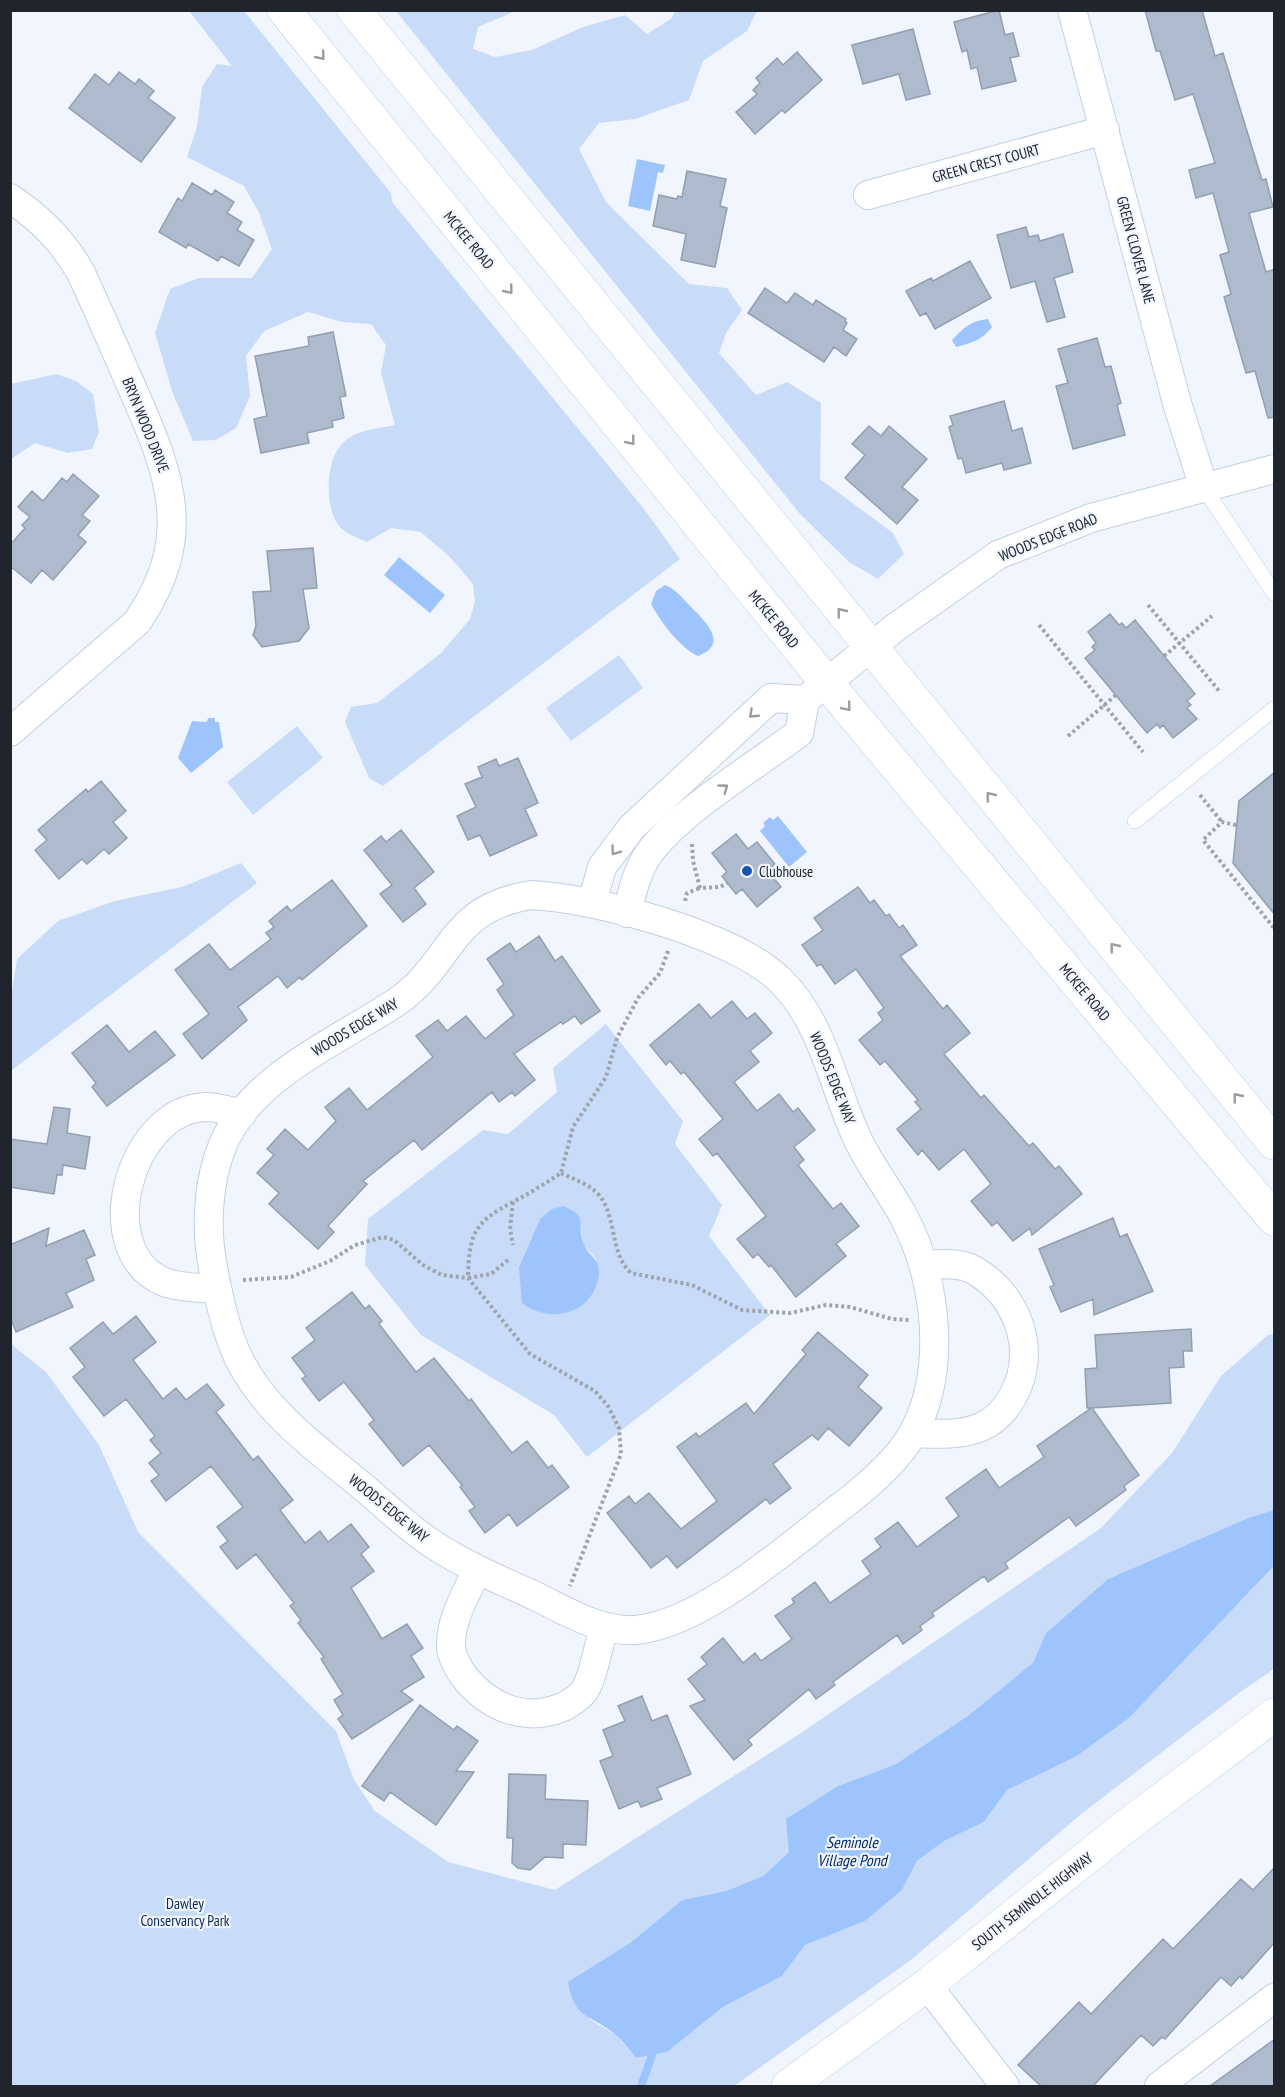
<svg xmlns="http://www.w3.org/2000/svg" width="1285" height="2097" font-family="'PT Sans Narrow',sans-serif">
	<rect width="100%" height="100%" fill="#f1f6fe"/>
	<path fill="#c8dbf8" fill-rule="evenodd" d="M189,11H244L391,193L392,202L644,509L680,559L383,786L369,778L345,722L351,707L377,703L441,653L470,619L475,601L473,584L450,557L421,532L391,528L367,542C359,538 348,535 342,529C324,513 324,460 343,443C357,429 377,429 395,425L381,373L386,345L371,324L342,322L308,312L264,331L246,356L250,396L236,428L216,440L193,441L172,391L155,333L170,289L199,278H252L272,249L259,213L244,186L187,157L197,127L202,87L217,64L232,66Z
		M396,11H516L478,27L473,49L495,57L532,50L583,27L625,15L647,34L672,18L675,11H757L747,31L703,61L689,100L635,119L599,123L579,149L606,202L689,284L727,288L742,310L726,333L719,353L756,395L787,382L821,403L820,479L893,533L904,554L878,579L849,562L800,514Z
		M56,374L76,381L93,394L99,432L92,449L68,453L35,443L11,459V384Z
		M619,655L643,688L571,741L546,708Z
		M297,726L323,758L253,815L227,782Z
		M241,863L257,883L11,1071V997L17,959L58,921L115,901L182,887Z
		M606,1024L683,1121L675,1144L722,1205L709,1236L770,1315L587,1457L554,1415L421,1335L365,1265L368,1219L483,1130L508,1134L557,1092L553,1068ZM540,1219L581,1226L583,1244L597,1260L519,1267Z
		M1274,1334V1510L1248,1518L1108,1579L1046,1633L1034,1663L969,1715L896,1764L838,1786L789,1852L763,1876L726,1891L682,1900L630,1943L589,2019L616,2035L636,2058L667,2052L723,2007L782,1976L805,1945L865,1921L902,1890L917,1861L944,1841L984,1822L1007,1790L1077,1756L1129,1718L1274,1566V1669L1239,1693L1080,1815L911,1960L734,2086H11V1344L46,1372L99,1445L138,1532L336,1731L354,1780L375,1811L448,1862L555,1890L798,1735L1101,1528L1172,1453L1221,1376L1268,1335Z"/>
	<path fill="#9dc4fd" d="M637,159L665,165L663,173L658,172L650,211L628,206Z
		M988,319L992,327C982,340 972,343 956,347L952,340C964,328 970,321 988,319Z
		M399,557L445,595L430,613L384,575Z
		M665,585C677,590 684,600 693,609C708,624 728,645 698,656C679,647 661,622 651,604L656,591Z
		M208,718H215V722H219L223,747L191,773L178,758L192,721L207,722Z
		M778,816L807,852L789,867L760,831L765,826L763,823L770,817L773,820Z
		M563,1206C588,1216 577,1221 583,1242C587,1255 600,1258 599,1274C594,1314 551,1325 522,1303L519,1267L540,1219L552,1209Z
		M1274,1510V1566L1129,1718L1077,1756L1007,1790L984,1822L944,1841L917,1861L902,1890L865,1921L805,1945L782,1976L723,2007L667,2052L636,2058C630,2051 624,2042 617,2036C591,2013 575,2022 568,1982L630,1943L682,1900L726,1891L763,1876L789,1852L786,1819L838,1786L896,1764L969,1715L1033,1663L1046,1633L1108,1579L1248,1518Z"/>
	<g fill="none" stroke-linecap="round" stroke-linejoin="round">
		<path stroke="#9dc4fd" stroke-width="8" d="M641,2086L652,2055"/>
	</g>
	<path fill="#aebbce" stroke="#929fb1" stroke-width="1.5" d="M999,10L1005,35L1013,33L1019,56L1010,58L1016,81L982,89L977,67L971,69L967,50L962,52L954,22Z
		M1145,10H1202L1215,56L1223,53L1262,180L1266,179L1273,207L1249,213L1266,272L1275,269V417L1268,418L1255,371L1246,373L1224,297L1231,294L1220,255L1229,252L1213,193L1196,198L1189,170L1215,163L1193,94L1175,100L1160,51H1156Z
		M913,29L930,94L906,100L899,74L863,84L852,45Z
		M797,52L822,80L785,113L782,110L755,134L736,112L757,94L753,90L760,83L756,78L777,58L783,65Z
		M119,72L135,84L139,79L154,91L148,98L175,118L141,162L69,108L95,74L109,85Z
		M687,171L726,179L720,206L727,208L715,267L681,260L686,234L653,226L659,195L677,199L678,196L682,197Z
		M192,183L212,195L215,190L234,202L227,213L242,222L237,230L254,240L239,266L221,256L218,261L188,244L186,248L159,232L178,198L182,201Z
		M1026,227L1029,237L1038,235L1040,241L1063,234L1073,272L1054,278L1065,317L1047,322L1035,281L1011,288L997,235Z
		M970,261L991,298L935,329L926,313L920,316L906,291L931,278L933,281Z
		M765,288L787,303L795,293L813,305L816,300L846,319L845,321L847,323L843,330L857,339L846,356L834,347L824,362L748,313Z
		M333,332L346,396L340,397L344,418L332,421L333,427L307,433L309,443L261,453L254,419L267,416L255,356L309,346L308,337Z
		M1097,338L1105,367L1111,366L1121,403L1117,405L1125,435L1073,449L1056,386L1068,383L1058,349Z
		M1004,401L1012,431L1022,428L1031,463L1004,470L1002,463L966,473L962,458L958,459L949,427L953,425L950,416Z
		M869,426L881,436L889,426L927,459L902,487L918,500L897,524L845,478L865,455L852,444Z
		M73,474L99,496L82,515L90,521L78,535L86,542L53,580L42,570L31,583L10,566V545L25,528L22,525L30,517L18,507L32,491L43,501L62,478L67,482Z
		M313,548L317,588L303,589L309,628L299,641L262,647L253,635L256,626L253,592L271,591L267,551Z
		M1110,614L1119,625L1122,623L1126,628L1135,620L1195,694L1187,701L1191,705L1187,708L1197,719L1173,738L1163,725L1160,728L1157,724L1147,733L1085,658L1095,650L1092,647L1096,643L1088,632Z
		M518,758L538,803L525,809L537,835L490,856L480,835L468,840L457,816L476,807L465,784L482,777L478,767L496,759L499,766Z
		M1275,772V915L1233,863L1239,801Z
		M101,781L126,811L113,822L127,838L109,854L104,849L87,864L82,859L59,879L35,850L47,840L38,830L86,789L88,792Z
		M401,830L434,872L414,888L426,904L403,922L380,894L392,885L364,850L381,836L386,842Z
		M736,834L748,849L757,842L775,864L767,870L781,887L757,907L742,889L736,894L722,876L727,872L712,853Z
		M332,880L367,926L302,980L300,977L287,988L278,976L238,1007L247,1020L202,1059L183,1034L209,1014L175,970L209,944L230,970L271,939L266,933L274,927L269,921L287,906L291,911Z
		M858,887L870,903L874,900L886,916L889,914L899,928L903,925L917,945L900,956L943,1009L947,1005L970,1033L944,1054L981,1098L984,1095L1029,1146L1033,1143L1055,1169L1059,1166L1082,1194L1032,1235L1030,1228L1013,1241L997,1222L992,1226L971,1201L991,1184L964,1149L939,1170L922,1150L918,1155L897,1129L921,1109L915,1102L918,1100L885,1061L880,1065L859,1040L883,1020L878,1013L884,1008L856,969L835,984L821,964L817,966L802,945L823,930L814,918Z
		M539,936L555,961L562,956L600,1011L581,1024L575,1016L563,1024L561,1022L514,1054L535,1080L515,1096L512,1092L499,1102L492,1092L422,1150L414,1140L363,1181L367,1184L328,1226L334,1232L318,1249L269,1204L279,1193L257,1173L274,1155L267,1149L285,1129L308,1150L336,1121L325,1107L349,1088L367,1110L433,1057L416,1036L438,1020L447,1031L466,1016L485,1039L514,1015L497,990L504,984L487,959L510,943L516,952Z
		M732,1001L747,1019L755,1013L772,1033L750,1051L759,1062L734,1082L757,1111L779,1094L793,1112L798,1108L815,1130L794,1147L804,1160L798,1165L833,1209L841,1203L859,1226L836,1244L846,1256L796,1297L771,1265L769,1267L758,1254L753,1258L737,1239L766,1216L717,1153L713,1156L699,1139L723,1119L684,1072L681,1074L670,1061L666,1065L650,1045L699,1004L711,1018Z
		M107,1025L129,1052L155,1031L175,1055L107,1106L92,1087L96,1083L72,1053Z
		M54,1107L70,1109L67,1133L90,1137L85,1169L63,1165L62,1175H57L54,1194L10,1187V1139L47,1144Z
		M1113,1218L1120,1237L1127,1234L1153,1291L1094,1315L1093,1299L1061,1312L1050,1287L1054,1285L1039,1249Z
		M49,1228L46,1246L84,1230L95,1255L86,1259L94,1280L66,1293L73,1307L16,1332L11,1319L10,1245Z
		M352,1292L365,1309L369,1305L382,1321L379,1324L416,1372L434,1358L469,1401L471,1399L512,1453L527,1441L548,1468L552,1465L569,1487L517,1526L509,1514L485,1533L469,1511L475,1507L460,1487L462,1485L429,1445L403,1466L369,1424L374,1420L344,1382L319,1401L302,1379L306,1376L292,1358L315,1340L306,1328Z
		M136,1316L156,1342L133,1360L163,1399L176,1388L186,1400L207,1384L224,1405L216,1412L253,1460L258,1456L293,1500L280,1510L305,1543L320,1531L328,1542L351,1524L369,1547L361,1554L374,1571L351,1588L382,1639L407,1624L423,1648L411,1656L424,1677L401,1691L413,1700L352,1739L338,1719L343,1715L334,1700L343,1694L321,1659L324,1657L298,1623L301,1620L290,1606L294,1603L256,1554L237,1569L220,1547L228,1541L217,1527L243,1507L211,1466L166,1501L151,1481L159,1475L149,1463L161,1453L150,1440L155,1436L126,1399L104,1416L73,1377L85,1367L70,1348L103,1322L113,1334Z
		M1191,1329L1192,1351H1183L1184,1367L1169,1368L1171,1403L1092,1408L1139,1475L1124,1486L1126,1490L1076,1526L1069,1517L1005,1563L1008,1568L988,1582L984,1576L932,1613L934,1616L920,1626L922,1630L903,1644L897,1635L833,1682L835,1685L816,1699L809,1689L748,1740L752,1745L734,1760L690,1706L705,1700L688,1679L707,1664L701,1657L723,1638L743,1663L755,1653L761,1661L792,1639L775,1616L794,1603L792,1599L815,1582L830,1603L871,1574L862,1561L881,1547L875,1539L898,1522L917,1547L959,1516L946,1498L986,1469L999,1488L1044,1457L1037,1446L1091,1408H1087L1085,1369L1097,1368L1095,1335Z
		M818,1332L868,1375L858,1387L882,1408L849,1446L828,1428L818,1440L812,1435L773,1464L791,1488L770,1504L766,1499L677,1568L667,1556L651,1568L607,1513L629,1496L635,1504L649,1493L681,1529L717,1501L677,1447L696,1433L699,1437L746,1403L754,1414L806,1354L802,1350Z
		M642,1696L652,1721L667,1715L691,1774L657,1788L662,1799L641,1807L638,1801L619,1809L600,1761L613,1756L603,1730L625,1721L618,1706Z
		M420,1705L454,1730L457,1726L478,1741L456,1771L474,1772L436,1825L390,1792L384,1801L362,1786Z
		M509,1774L546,1775L545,1799L588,1801L586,1845L563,1844V1858L545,1857L530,1870L518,1868L512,1863L513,1838H507Z
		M1275,1867V1942L1242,1979L1240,1976L1231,1986L1221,1977L1165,2039L1162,2037L1153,2046L1141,2035L1093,2086H1041L1018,2065L1079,2002L1091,2014L1163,1939L1173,1949L1241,1879L1253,1890Z
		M1275,2039V2086H1210Z"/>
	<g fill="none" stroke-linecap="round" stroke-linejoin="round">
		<defs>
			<path id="lane" d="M1204,488L1274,593
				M1135,821L1274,709"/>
			<path id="street" d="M1072,10L1177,403L1204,488
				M868,195L1105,130
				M10,198C41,219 63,241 81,273C99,312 116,351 133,390C171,476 195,537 137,622L10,732
				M531,895C595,898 735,935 781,981C824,1024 833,1087 858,1140C871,1167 890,1191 904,1217C936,1279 948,1369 913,1433C898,1460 868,1486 843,1505C790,1545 702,1625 635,1630C598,1632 563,1609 531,1594C497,1579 463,1564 431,1543C407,1527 385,1505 362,1486C317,1449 266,1413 239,1359C226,1332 220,1302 214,1273C205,1231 207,1181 224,1142C254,1075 338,1041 395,1003C454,964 447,908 531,895Z
				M592,903L602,867L632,827L771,698L805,700
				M627,913C632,892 637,870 650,852C682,810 755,766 799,733L805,700L896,627L998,555L1091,518L1274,469
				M217,1289C201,1288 183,1288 167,1283C90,1256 128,1109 206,1107C218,1107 230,1111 242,1114
				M913,1433C935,1434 960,1436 981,1427C995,1421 1006,1409 1013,1396C1038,1350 1018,1296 974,1270C961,1262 939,1264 924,1265
				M477,1570C466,1595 450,1619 451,1647C452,1658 460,1672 467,1680C492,1709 528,1723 565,1706C572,1702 582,1696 586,1688C595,1671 598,1646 604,1627
				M927,1985L1005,2086
				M1159,2086L1274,1998"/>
			<path id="secondary" d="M284,10L826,682L1274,1219
				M354,10L1274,1143
				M788,2086L927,1985L1130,1823L1274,1715"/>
		</defs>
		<use href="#lane" stroke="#c2cfe3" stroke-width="16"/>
		<use href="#street" stroke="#c2cfe3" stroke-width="30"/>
		<use href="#secondary" stroke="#c2cfe3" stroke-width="34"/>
		<path stroke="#9fa4ac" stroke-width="4" stroke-dasharray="3 3" stroke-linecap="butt" d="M1148,605L1220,692
			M1039,625L1143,752
			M1164,656L1212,616
			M1068,736L1116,695
			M1200,795L1222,822
			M1236,825L1222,822L1203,840L1274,928
			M692,844L693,861L700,888L720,887L727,883
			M685,901L687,893L700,888
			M561,1173C573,1179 586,1183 595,1191C618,1211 608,1252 631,1273L692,1285L742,1310L790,1313L826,1305L850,1307L892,1319L909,1320
			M513,1202L510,1229L513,1245
			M508,1260L491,1274L468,1278C469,1234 474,1222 513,1202C530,1193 546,1183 561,1173L573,1127L606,1077L617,1038L638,998L660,973L668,951
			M243,1280L291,1277L330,1261L355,1245L383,1237L394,1240L423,1265L442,1275L468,1278L530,1354L595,1391L608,1406L619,1428L621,1454L570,1586"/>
		<use href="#lane" stroke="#fff" stroke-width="15"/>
		<use href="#street" stroke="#fff" stroke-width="28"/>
		<use href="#secondary" stroke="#fff" stroke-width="33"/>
	</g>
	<defs><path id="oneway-chevron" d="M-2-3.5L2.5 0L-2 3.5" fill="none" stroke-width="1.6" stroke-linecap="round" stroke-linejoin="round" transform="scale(1.5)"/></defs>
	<g stroke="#9b9ca0">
		<use href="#oneway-chevron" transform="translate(321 56) rotate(51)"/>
		<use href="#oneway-chevron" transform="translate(509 290) rotate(51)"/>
		<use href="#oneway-chevron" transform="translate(631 441) rotate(51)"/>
		<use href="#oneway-chevron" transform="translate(841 612) rotate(-129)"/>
		<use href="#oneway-chevron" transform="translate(847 707) rotate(50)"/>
		<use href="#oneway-chevron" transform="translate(753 714) rotate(137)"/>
		<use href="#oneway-chevron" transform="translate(724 788) rotate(-36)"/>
		<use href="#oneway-chevron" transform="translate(990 796) rotate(-129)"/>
		<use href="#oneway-chevron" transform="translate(615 851) rotate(126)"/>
		<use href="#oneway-chevron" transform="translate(1114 947) rotate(-129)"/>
		<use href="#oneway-chevron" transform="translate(1237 1097) rotate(-129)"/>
	</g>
	<circle fill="#1b55a6" stroke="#f1f6fe" stroke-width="2" cx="747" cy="871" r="6"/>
	<g text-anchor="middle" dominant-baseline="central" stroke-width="4.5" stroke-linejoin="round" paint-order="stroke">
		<g font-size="15" fill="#20242c" stroke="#f1f6fe">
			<text transform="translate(986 163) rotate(-15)">GREEN CREST COURT</text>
			<text transform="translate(469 240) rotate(51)">MCKEE ROAD</text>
			<text transform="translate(1136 250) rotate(75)">GREEN CLOVER LANE</text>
			<text transform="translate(146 425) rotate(68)">BRYN WOOD DRIVE</text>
			<text transform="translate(1048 537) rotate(-22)">WOODS EDGE ROAD</text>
			<text transform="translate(774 619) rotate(51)">MCKEE ROAD</text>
			<text transform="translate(1085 992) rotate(50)">MCKEE ROAD</text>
			<text transform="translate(355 1027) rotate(-31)">WOODS EDGE WAY</text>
			<text transform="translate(833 1078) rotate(68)">WOODS EDGE WAY</text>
			<text transform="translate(389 1508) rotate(39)">WOODS EDGE WAY</text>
			<text transform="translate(1032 1901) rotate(-38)">SOUTH SEMINOLE HIGHWAY</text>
		</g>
		<g font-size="15" fill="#20242c" stroke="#f1f6fe" text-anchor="start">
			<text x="759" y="871">Clubhouse</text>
		</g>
		<g font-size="15" fill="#092853" stroke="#f1f6fe">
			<text x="185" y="1903">Dawley<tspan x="185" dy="17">Conservancy Park</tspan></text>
		</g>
		<g font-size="16" font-style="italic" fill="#002966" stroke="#f1f6fe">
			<text x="852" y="1842">Seminole<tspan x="852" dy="18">Village Pond</tspan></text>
		</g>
	</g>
	<rect width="1285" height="2097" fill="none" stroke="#20242c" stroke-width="24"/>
</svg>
